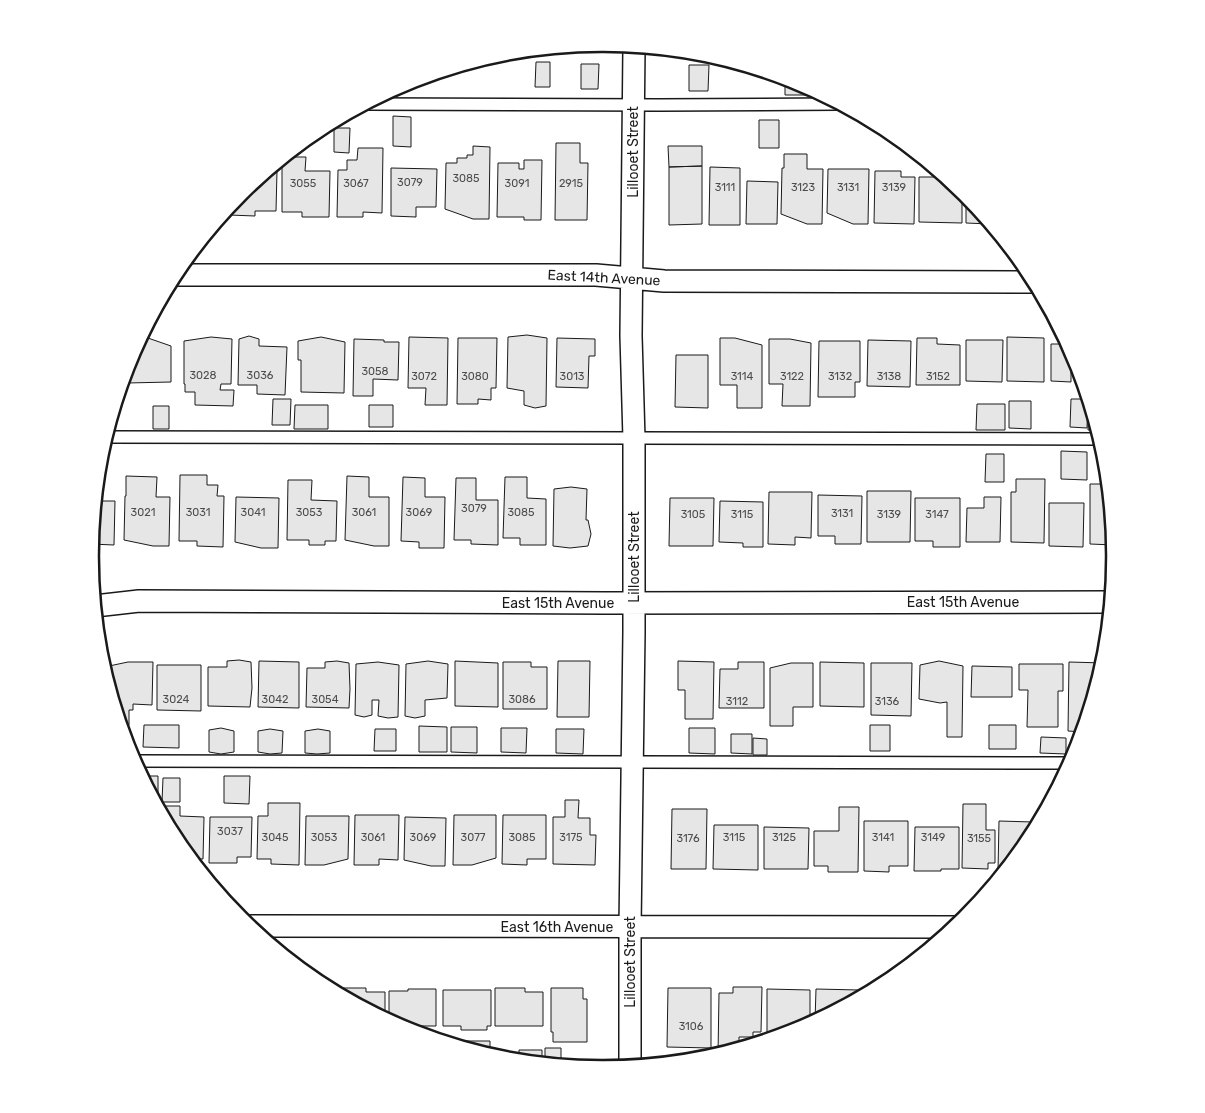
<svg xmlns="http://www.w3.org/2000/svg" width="1205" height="1113" font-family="Rubik,sans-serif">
	<rect width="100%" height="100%" fill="#fff"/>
	<path fill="#e6e6e6" stroke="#1a1a1a" d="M536,62H550V87H535Z
		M581,64H599L598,89H581Z
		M689,65H709L708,91H689Z
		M785,79L799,83L811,89V95H785Z
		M393,116L411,117V147L393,146Z
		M759,120H779V148H759Z
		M334,128H350L349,153L334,152Z
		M556,143H580V163H588L587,220H555Z
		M473,146L490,147L489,219H473L445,209L446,163H457V158H467V155H473Z
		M668,146H702V166L669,167Z
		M358,148H383L382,213L363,212V217H337L338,170H347V160H357Z
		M784,154H807V169H823L822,224H807L781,214L782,168H784Z
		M285,157H306L305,171H330L329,217H302V212H282V159Z
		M524,160H542L541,220H524V217H497L498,163H519V169H524Z
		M274,166V171H277L276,211H255V216L229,215V207L240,194Z
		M702,166V224L669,225V167Z
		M710,167L740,168V225H709Z
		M391,168L437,169L436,207H416V217L391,216Z
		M828,169H869L868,224H853L827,213Z
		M935,169L962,191V223L919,222V177H934Z
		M875,171H901V177H915L914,224L874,223Z
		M747,181L778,182L777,224H746Z
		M966,195L990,224L966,223Z
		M527,335L547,338L546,406L535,408L524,405V391L507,388L508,337Z
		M249,336L259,339V346L287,347L285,395L257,394V385H238L239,339Z
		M141,337H145L171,346V382L127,383V366L129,360Z
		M211,337L232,339L231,384H221L220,390H234L233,406L195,405V392H185V384H184V341Z
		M321,337L345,342L344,393L301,392V360H298V341Z
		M409,337L448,338L447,405H425L426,388H408Z
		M1007,337L1044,338V382L1007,381Z
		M458,338H497L496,388H491V400L478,399V404H457Z
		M557,338L595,339V356H589L588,388L556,387Z
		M720,338H735L762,345V408H737V385H720Z
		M917,338H937V344L960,345V385H916Z
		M354,339L384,340V342H399L398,380L373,379V396H353Z
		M769,339H790L811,343L810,406H782L783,384H769Z
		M868,340L911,341L910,387L867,386Z
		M966,340H1003L1002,382L966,381Z
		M819,341H860V382H855V397H818Z
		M1051,344H1067L1076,361L1080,372H1071V382L1051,381Z
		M676,355H708V408L675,407Z
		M273,399H291L290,425H272Z
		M1071,399H1088L1087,428L1070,427Z
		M1009,401H1031V429L1009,428Z
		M977,404H1005V430H976Z
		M1088,404H1089L1097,430H1088Z
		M295,405H328V429H294Z
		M369,405H393V427H369Z
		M153,406H169V429H153Z
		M114,408V431H107Z
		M1061,451L1087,452V480L1061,479Z
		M986,454H1004V482H985Z
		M180,475H207V485H218L217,496H224L223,547L197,546V541H179Z
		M126,476L157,477L156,497H170L169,546H153L124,540L125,496H126Z
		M347,476L369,477V497H389V546H374L345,540Z
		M403,477L425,478V497H445L444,548H419V542L401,541Z
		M505,477H527V498L546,499V545H520V538H503Z
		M456,478H476V500H498V545L471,544V540H454Z
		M1016,479H1045L1044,543L1011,542V492H1016Z
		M288,480H312L311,500L337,501L336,541H325V545H309V540H287Z
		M1090,484H1108L1114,545L1090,544Z
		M571,487L587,489L586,520H588L591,534L588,546L570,548L553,546L554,489Z
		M867,491H911L910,542H867Z
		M769,492H812L811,538L795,537V545L768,544Z
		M818,495L862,496L861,544H835V536H818Z
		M236,497L279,498L278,548H261L235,542Z
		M984,497H1001L1000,542H966L967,508H984Z
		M670,498H714L713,546H669Z
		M915,498H960V547H933V541H915Z
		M95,501H115L114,545L91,544Z
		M720,501L763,502V547H743V543L719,542Z
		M1049,503H1084L1083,547L1049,546Z
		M239,660L251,662L252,688L250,707L208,706V667H227V661Z
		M259,661L299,662V708L258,707Z
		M337,661L349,663L350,689L349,708L306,707L307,668H325V662Z
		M428,661L448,664L447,698L425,700V716L415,718L405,716L406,664Z
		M455,661L498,663V707L455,706Z
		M558,661H590L589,717H557Z
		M678,661L714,662L713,719H685V690H678Z
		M939,661L963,666L962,737H947V702L940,703L919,699L920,665Z
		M128,662H153L152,705L133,704V710H129V725H120L108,686L109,666Z
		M378,662L399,665L398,717L388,718L378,716L379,700H372V715L364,717L355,715L356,664Z
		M503,662H531V667H547V709H503Z
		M738,662H764V708H719L720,669H738Z
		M820,662L864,663V707L820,706Z
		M1069,662L1104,663L1083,732L1068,731Z
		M791,663H813V707H793V726H770V668Z
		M871,663H912L911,716L871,715Z
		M1019,664H1063V691H1058V727H1027L1028,690H1019Z
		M157,665H201V711L157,710Z
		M972,666L1012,667V697H971Z
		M144,725H179V748L143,747Z
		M870,725H890V751H870Z
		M989,725H1016V749H989Z
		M419,726L447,727V752H419Z
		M451,727H477V753L451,752Z
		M221,728L234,731V752L221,754L209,752V730Z
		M501,728H527L526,753L501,752Z
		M689,728H715V754L689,753Z
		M270,729L283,731L282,753L270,754L258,752V731Z
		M318,729L330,731V753L317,754L305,753V731Z
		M375,729H396V751H374Z
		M556,729H584L583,754L556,753Z
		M731,734H752V754L731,753Z
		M1041,737L1066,738V754L1040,753Z
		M753,738L767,739V755H753Z
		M141,776H158V803H155Z
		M224,776H250L249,804L224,803Z
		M163,778H180V802H162Z
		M565,800H579L578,818H590V835H596L595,865L553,864V817H565Z
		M268,803H300L299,865L271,864V859H257L258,816H268Z
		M963,804H986V830H995V863H988V869L962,868Z
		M162,806H180V816L204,817L203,859H190L176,841L162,815Z
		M839,807H859L858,872H828V866H814V831H839Z
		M672,809H707L706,869H671Z
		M355,815H399L398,860L379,859V865H354Z
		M454,815H496V858L472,865H453Z
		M503,815H546V859H527V865L502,864Z
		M306,816H349L348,859L324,865H305Z
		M210,817H252L251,857H237V863H209Z
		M405,817L446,818L445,866H431L404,860Z
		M864,821H908V866H889V872L864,871Z
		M999,821L1033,822V834L1029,842L1005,871H998Z
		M714,825H758V870L713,869Z
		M764,827L809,828L808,869H764Z
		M915,827H959V869H941V871H914Z
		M733,987H762L761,1032H753V1037H739V1048L718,1055L719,993H733Z
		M337,988H366V992H385V1019L337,993Z
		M495,988H525V992H543V1026H495Z
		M551,988H583V999H587V1042H553V1032H551Z
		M668,988H711V1048L667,1047Z
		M408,989H436V1026H398L389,1021V991H408Z
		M767,989L810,990V1024L798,1030L767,1040Z
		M816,989L859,990V998L815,1021Z
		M443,990H491V1026H487V1030H461V1026H443Z
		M465,1041H490V1056L465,1048Z
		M545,1048H561V1065L545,1064Z
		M519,1050H542V1063L519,1061Z"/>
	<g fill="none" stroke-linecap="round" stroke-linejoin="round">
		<defs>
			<path id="lane" d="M367,104L659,105L838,104
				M106,437L1100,439
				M133,761L1071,763"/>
			<path id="street" d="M175,275H596L664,281L1034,282
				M95,606L139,601L605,603L1111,602
				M248,926L955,927
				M630,1067V927L634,632V439L631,336L634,47"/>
		</defs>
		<use href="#lane" stroke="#1a1a1a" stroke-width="14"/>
		<use href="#street" stroke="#1a1a1a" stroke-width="24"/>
		<use href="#lane" stroke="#fff" stroke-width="11"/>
		<use href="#street" stroke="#fff" stroke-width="21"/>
	</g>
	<g text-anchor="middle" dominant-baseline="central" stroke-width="4" stroke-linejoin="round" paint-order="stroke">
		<g font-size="11" fill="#4d4d4d">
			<text x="466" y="178">3085</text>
			<text x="410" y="182">3079</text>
			<text x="303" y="183">3055</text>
			<text x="356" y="183">3067</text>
			<text x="517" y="183">3091</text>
			<text x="571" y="183">2915</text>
			<text x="725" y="187">3111</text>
			<text x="803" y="187">3123</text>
			<text x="848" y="187">3131</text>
			<text x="894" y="187">3139</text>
			<text x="375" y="371">3058</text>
			<text x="203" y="375">3028</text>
			<text x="260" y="375">3036</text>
			<text x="424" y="376">3072</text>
			<text x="475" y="376">3080</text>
			<text x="572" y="376">3013</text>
			<text x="742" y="376">3114</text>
			<text x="792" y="376">3122</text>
			<text x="840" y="376">3132</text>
			<text x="889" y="376">3138</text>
			<text x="938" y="376">3152</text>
			<text x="474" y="508">3079</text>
			<text x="143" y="512">3021</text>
			<text x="198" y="512">3031</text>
			<text x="253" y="512">3041</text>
			<text x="309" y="512">3053</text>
			<text x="364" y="512">3061</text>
			<text x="419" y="512">3069</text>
			<text x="521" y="512">3085</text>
			<text x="842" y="513">3131</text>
			<text x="693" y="514">3105</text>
			<text x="742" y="514">3115</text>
			<text x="889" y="514">3139</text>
			<text x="937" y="514">3147</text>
			<text x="176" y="699">3024</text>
			<text x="275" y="699">3042</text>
			<text x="325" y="699">3054</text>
			<text x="522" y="699">3086</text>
			<text x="737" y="701">3112</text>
			<text x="887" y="701">3136</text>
			<text x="230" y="831">3037</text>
			<text x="275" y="837">3045</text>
			<text x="324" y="837">3053</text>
			<text x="373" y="837">3061</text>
			<text x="423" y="837">3069</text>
			<text x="473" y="837">3077</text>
			<text x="522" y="837">3085</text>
			<text x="571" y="837">3175</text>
			<text x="734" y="837">3115</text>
			<text x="784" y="837">3125</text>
			<text x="883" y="837">3141</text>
			<text x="933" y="837">3149</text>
			<text x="688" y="838">3176</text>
			<text x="979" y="838">3155</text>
			<text x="691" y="1026">3106</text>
		</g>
		<g font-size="14" fill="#1a1a1a" stroke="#fff">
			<text transform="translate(633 152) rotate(-90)">Lillooet Street</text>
			<text transform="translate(604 278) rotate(3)">East 14th Avenue</text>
			<text transform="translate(634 557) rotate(-90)">Lillooet Street</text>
			<text x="963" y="602">East 15th Avenue</text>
			<text x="558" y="603">East 15th Avenue</text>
			<text x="557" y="927">East 16th Avenue</text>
			<text transform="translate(630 962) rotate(-90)">Lillooet Street</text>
		</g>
	</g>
	<path d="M0 0H1205V1113H0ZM602 52H603A503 503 0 0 1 1106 555V557A503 503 0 0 1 603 1060H602A503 503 0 0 1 99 557V555A503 503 0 0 1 602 52Z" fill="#fff" fill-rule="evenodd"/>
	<path fill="none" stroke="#1a1a1a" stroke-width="2.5" d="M602 52H603A503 503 0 0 1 1106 555V557A503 503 0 0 1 603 1060H602A503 503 0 0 1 99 557V555A503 503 0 0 1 602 52Z"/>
</svg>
